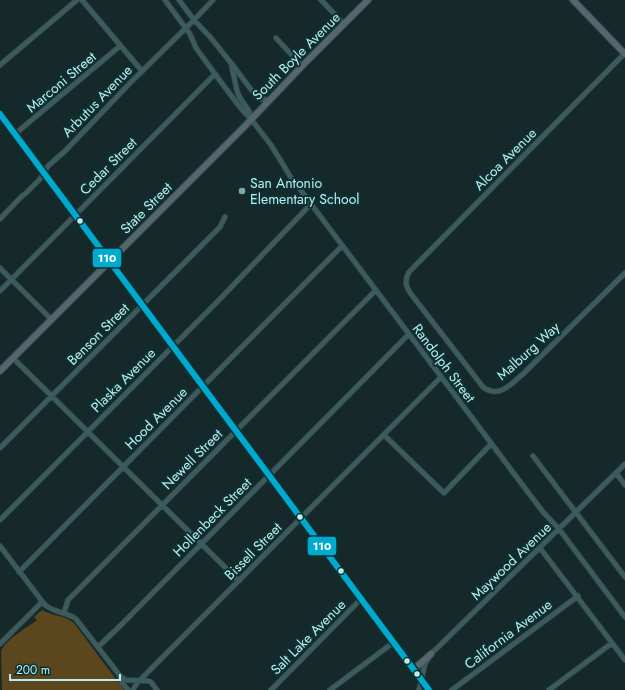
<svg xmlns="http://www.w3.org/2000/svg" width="625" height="690" font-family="Jost,sans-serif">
	<rect width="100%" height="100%" fill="#15292b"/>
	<path fill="#5b461e" d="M42,610C52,616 65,615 74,623L124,690H2L1,651C8,637 24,630 37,620L34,617Z"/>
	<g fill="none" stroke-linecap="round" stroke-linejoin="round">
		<defs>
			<path id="minor" d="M82,0L142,71
				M165,0L190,34L196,48L215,74L239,106L246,114L251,119L271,145L290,176L509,467L543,512L559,529L625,617
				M179,0L194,20L211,38L231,63L237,91L240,98L249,111L251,119
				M321,0L344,24
				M276,38L302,66
				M625,53L409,272C404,281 406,287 411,294L483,387C499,399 511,384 523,374L625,273
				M232,64L255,95L261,99L268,100
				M0,65L77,0
				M15,134L120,46
				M0,219L21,197L26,193L40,179L48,166L65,151L132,81L194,20L213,0
				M0,268L51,319
				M0,291L215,74
				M13,358L239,581
				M384,435L444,493L491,444
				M0,448L220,227L225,217
				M533,456L625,577
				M616,473L625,485
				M0,520L219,300L311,204
				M0,546L45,605C55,613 67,612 76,619L121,677L126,680L148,681L151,682L157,690
				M540,548L625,660
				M19,572L342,246
				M64,613L68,600L376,290
				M0,644L42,602
				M98,647L121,625L409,334
				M120,677L122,683L128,690
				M133,690L137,683L441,377
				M271,690L361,599
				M330,690L394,642
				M419,690L425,664L431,654L625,464
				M452,690L578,596
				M549,690L612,643"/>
			<path id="major" d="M573,0L625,54
				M0,114L429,690
				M0,371L244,127L303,65L368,0
				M414,669L431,654"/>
		</defs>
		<use href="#minor" stroke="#334647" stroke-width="6"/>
		<use href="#major" stroke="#334647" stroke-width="8"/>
		<use href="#minor" stroke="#3b5b5c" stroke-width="4.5"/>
		<use href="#major" stroke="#55666f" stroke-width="6"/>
		<defs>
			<path id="bus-1" d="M0,114L429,690"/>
		</defs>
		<use href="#bus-1" stroke="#0d3133" stroke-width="9"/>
		<use href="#bus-1" stroke="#00a9ce" stroke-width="6"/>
	</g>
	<circle fill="#81a8aa" stroke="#0d3133" stroke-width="1.5" cx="242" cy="191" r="4"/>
	<g fill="#bbedee" stroke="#0d3133" stroke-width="1.5">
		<circle cx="80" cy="221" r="3.5"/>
		<circle cx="300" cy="517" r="3.5"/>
		<circle cx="341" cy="571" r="3.5"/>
		<circle cx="407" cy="661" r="3.5"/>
		<circle cx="417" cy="674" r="3.5"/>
	</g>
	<g text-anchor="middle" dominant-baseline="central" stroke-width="4" stroke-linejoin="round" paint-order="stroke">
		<g font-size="14" fill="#bbedee" stroke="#0d3133">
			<text transform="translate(296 56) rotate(-45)">South Boyle Avenue</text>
			<text transform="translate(61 82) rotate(-40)">Marconi Street</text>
			<text transform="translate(97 101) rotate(-46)">Arbutus Avenue</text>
			<text transform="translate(505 159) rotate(-45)">Alcoa Avenue</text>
			<text transform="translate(108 166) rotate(-45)">Cedar Street</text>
			<text transform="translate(146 208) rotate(-45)">State Street</text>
			<text transform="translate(98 334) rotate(-45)">Benson Street</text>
			<text transform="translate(528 351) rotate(-42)">Malburg Way</text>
			<text transform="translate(444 363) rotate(53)">Randolph Street</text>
			<text transform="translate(123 380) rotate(-45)">Plaska Avenue</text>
			<text transform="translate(156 418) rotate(-45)">Hood Avenue</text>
			<text transform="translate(192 459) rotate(-45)">Newell Street</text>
			<text transform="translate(212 517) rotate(-45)">Hollenbeck Street</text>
			<text transform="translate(253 551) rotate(-45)">Bissell Street</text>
			<text transform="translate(511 561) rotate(-44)">Maywood Avenue</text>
			<text transform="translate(508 634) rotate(-37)">California Avenue</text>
			<text transform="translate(308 637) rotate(-45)">Salt Lake Avenue</text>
		</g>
		<g font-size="14" fill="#bbedee" stroke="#0d3133" text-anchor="start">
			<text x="250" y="183">San Antonio<tspan x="250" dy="16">Elementary School</tspan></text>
		</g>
	</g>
	<g stroke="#0d3133" stroke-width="1.5">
		<rect x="92" y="248" width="30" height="20" rx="4" fill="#00a9ce"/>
		<rect x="307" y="536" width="30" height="20" rx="4" fill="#00a9ce"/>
	</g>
	<g font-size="11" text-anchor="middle" font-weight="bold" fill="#fff">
		<text x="107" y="262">110</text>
		<text x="322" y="550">110</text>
	</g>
	<path d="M10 674v6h110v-6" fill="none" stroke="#bbedee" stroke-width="2"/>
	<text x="16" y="674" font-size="12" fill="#bbedee" stroke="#0d3133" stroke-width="3" paint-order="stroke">200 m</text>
</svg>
